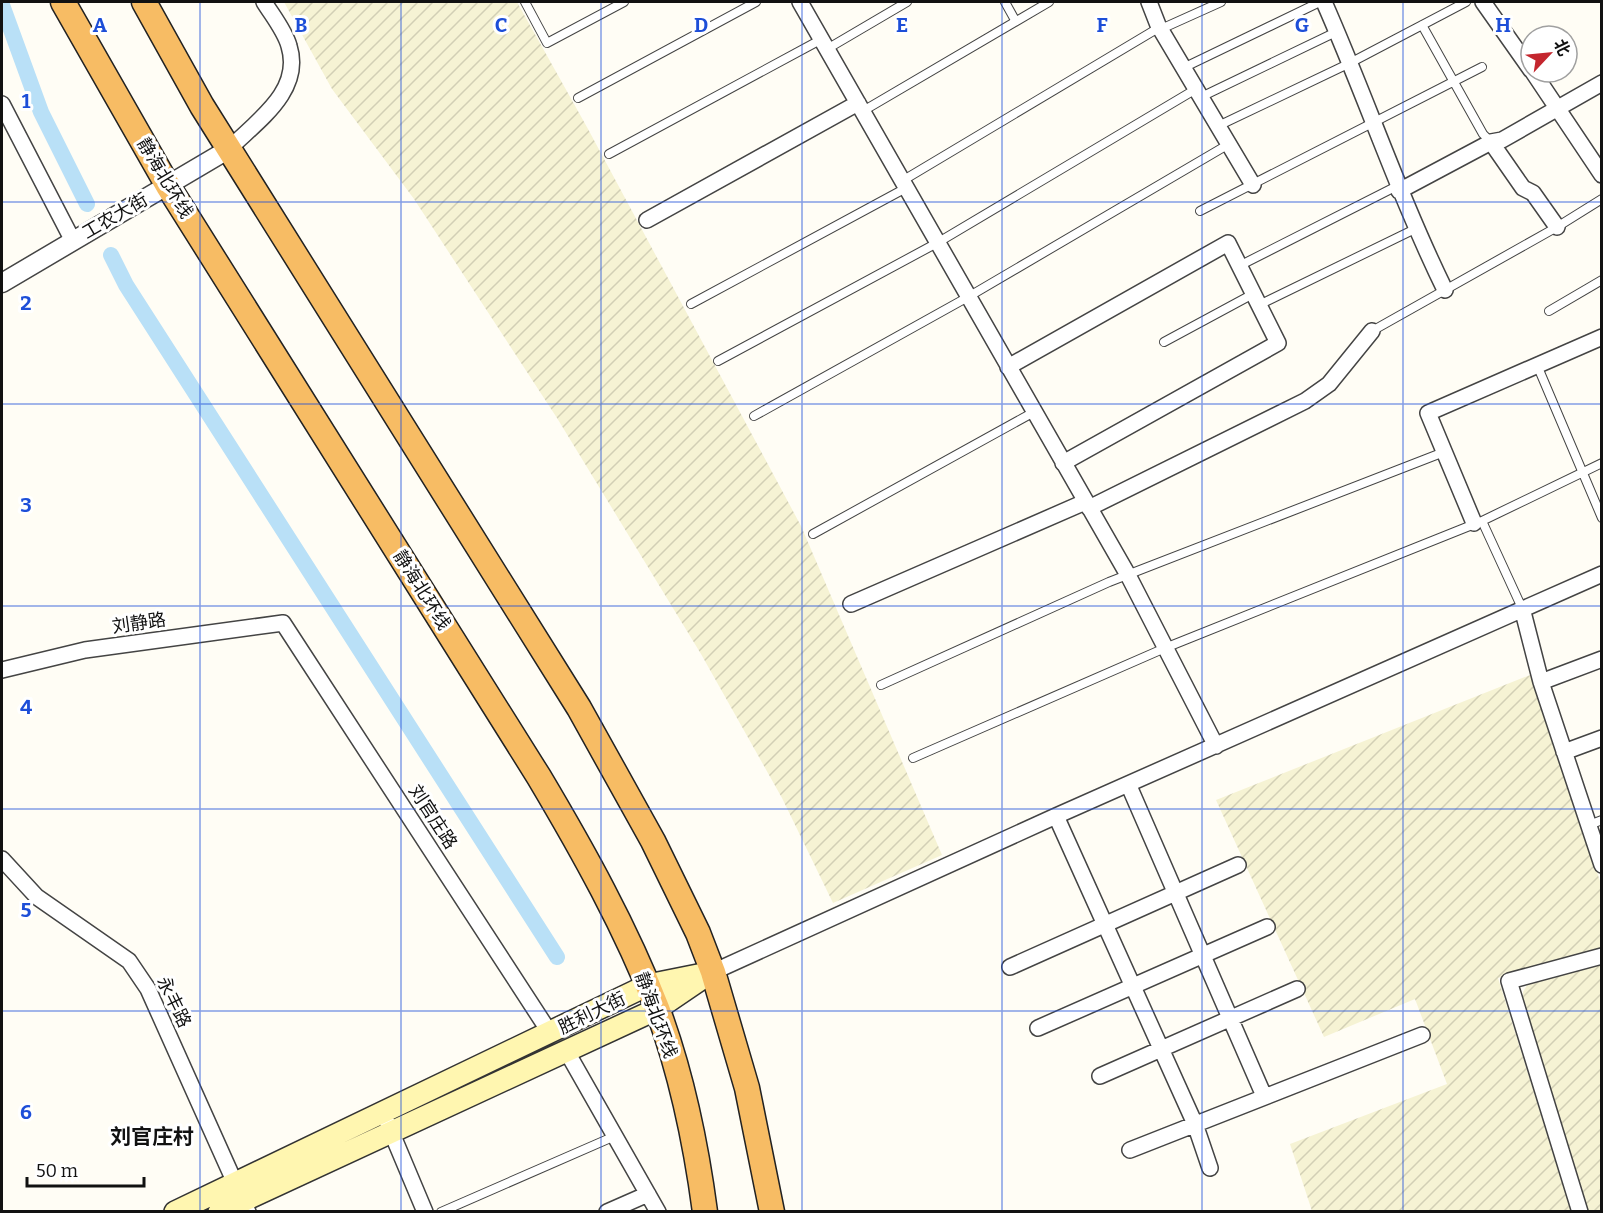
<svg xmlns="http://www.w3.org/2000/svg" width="1603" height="1213" font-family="Bitter,'Noto Sans SC',serif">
	<defs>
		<pattern id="farmland-furrows" width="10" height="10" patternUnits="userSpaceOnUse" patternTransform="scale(1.5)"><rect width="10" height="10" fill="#f6f3d4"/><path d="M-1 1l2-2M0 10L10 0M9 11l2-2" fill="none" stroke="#d2cfb5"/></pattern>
	</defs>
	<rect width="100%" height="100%" fill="#fffdf5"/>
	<path fill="url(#farmland-furrows)" d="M284,2H517L588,129L801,526L942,855L833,903L782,798L701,654L557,418L414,199L332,89Z
		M1530,675L1601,884V949L1498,978L1571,1211H1312L1290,1144L1447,1084L1415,999L1324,1037L1216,800Z
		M1601,961V1211H1588L1523,1000V992L1530,980Z"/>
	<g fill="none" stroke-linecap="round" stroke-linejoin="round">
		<path stroke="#b9e0f7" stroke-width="16" d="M2,5L41,112L87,204
			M111,255L126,285L557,957"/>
		<defs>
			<path id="service" d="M525,2L547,43L624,2
				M1005,2L1015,20
				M1422,25L1483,134L1491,142
				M1161,29L1221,2
				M827,49L907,2
				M1183,68L1320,2
				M1201,97L1336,32
				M578,98L756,2
				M863,111L1049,2
				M1218,126L1348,64L1466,2
				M609,154L822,39
				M902,181L1160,27
				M1200,211L1482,67
				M1239,266L1397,186
				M691,304L906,188
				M1259,305L1415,229
				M1549,311L1602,280
				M1372,331L1557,227L1602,199
				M1164,342L1253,294
				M718,361L937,243L1196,89
				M1537,365L1602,518
				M754,416L968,297L1229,144
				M1482,521L1522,608
				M813,534L1034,412
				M881,685L1109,582L1444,452
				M913,758L1165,648L1482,521L1602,463
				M1589,825L1602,820
				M441,1212L615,1136"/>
			<path id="minor" d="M800,2L1128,575L1216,746
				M1149,2L1158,25L1253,185
				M1324,2C1366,97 1399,196 1445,290
				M1483,2L1531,70
				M1533,72L1602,175
				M2,104L73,241
				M1491,142L1523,188L1533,193L1557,227
				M229,149C257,121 303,91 289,46C285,31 272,15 264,2
				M1399,191L1491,142L1502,140L1602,83
				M647,220L858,103
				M1008,367L1228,243L1278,343L1063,463
				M1089,508L1305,401L1329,384L1372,331
				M1474,523L1428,413L1602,337
				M851,604L1085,502
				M1522,608L1541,682L1602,865
				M2,670L85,650L283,623L550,1033
				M1541,682L1602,659
				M1564,752L1602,738
				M1129,786L1264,1096
				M1056,816L1195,1124L1210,1168
				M2,859L37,897L129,961L148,989L248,1212
				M1010,967L1238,865
				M713,972L1056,816L1602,574
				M1038,1028L1267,927
				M567,1052L658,1212
				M1100,1076L1297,989
				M388,1124L425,1212
				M1130,1150L1422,1035
				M607,1212L648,1194
				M1580,1212L1509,981L1602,956"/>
			<path id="tertiary" d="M2,283L229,149"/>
			<path id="secondary" d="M175,1212L648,985L713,972
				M219,1212L657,1009L704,977"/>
			<path id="trunk" d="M63,2L168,186L539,777C583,851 626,928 657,1008C681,1072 696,1144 705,1212
				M144,2L202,106L579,708L653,841L698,933L713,972L747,1088L772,1212"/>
		</defs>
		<use href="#service" stroke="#444" stroke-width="10"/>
		<use href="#minor" stroke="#444" stroke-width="18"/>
		<use href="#tertiary" stroke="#444" stroke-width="21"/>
		<use href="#secondary" stroke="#333" stroke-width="24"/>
		<use href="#trunk" stroke="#222" stroke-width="27"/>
		<use href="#service" stroke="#fff" stroke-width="8"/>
		<use href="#minor" stroke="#fff" stroke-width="15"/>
		<use href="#tertiary" stroke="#fff" stroke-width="18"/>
		<use href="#secondary" stroke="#fff6b0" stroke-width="21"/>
		<use href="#trunk" stroke="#f7bc64" stroke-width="24"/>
	</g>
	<path fill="none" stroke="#1d4ed8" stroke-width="1.5" stroke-opacity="0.55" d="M200,2V1212M401,2V1212M601,2V1212M802,2V1212M1002,2V1212M1202,2V1212M1403,2V1212M2,202H1602M2,404H1602M2,606H1602M2,809H1602M2,1011H1602"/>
	<g text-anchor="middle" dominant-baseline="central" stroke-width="6" stroke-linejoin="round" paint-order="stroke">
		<g font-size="18" fill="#111" stroke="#fff">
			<text transform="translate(165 178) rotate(59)">静海北环线</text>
			<text transform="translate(115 216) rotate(-30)">工农大街</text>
			<text transform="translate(422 590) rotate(58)">静海北环线</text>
			<text transform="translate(139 623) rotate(-8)">刘静路</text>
			<text transform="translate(433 817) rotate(57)">刘官庄路</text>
			<text transform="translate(174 1002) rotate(64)">永丰路</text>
			<text transform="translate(592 1013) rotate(-26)">胜利大街</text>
			<text transform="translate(656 1015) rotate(70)">静海北环线</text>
		</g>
		<g font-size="21" font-weight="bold" fill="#111" stroke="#fff">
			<text x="152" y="1137">刘官庄村</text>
		</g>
	</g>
	<g font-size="20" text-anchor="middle" font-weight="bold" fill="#1d4ed8" stroke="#fff" stroke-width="6" stroke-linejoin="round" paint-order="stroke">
		<text x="100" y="32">A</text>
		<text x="301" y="32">B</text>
		<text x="501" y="32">C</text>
		<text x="701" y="32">D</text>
		<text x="902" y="32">E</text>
		<text x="1102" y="32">F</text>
		<text x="1302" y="32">G</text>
		<text x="1503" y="32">H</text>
		<text x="26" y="108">1</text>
		<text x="26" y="310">2</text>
		<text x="26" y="512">3</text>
		<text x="26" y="714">4</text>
		<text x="26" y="917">5</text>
		<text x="26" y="1119">6</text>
	</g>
	<rect width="1603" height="1213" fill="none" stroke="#111111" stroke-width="6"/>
	<g transform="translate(1549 54) rotate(64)"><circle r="28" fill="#ffffff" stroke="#a0a0a0" stroke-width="1.5"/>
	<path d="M0-4.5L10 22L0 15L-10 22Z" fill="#c4262e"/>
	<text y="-9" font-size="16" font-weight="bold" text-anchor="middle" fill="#111111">北</text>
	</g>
	<path d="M27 1177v9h117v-9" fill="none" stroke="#111111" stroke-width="3"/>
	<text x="36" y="1177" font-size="18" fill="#111111" stroke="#ffffff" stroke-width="4.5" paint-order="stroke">50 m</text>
</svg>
